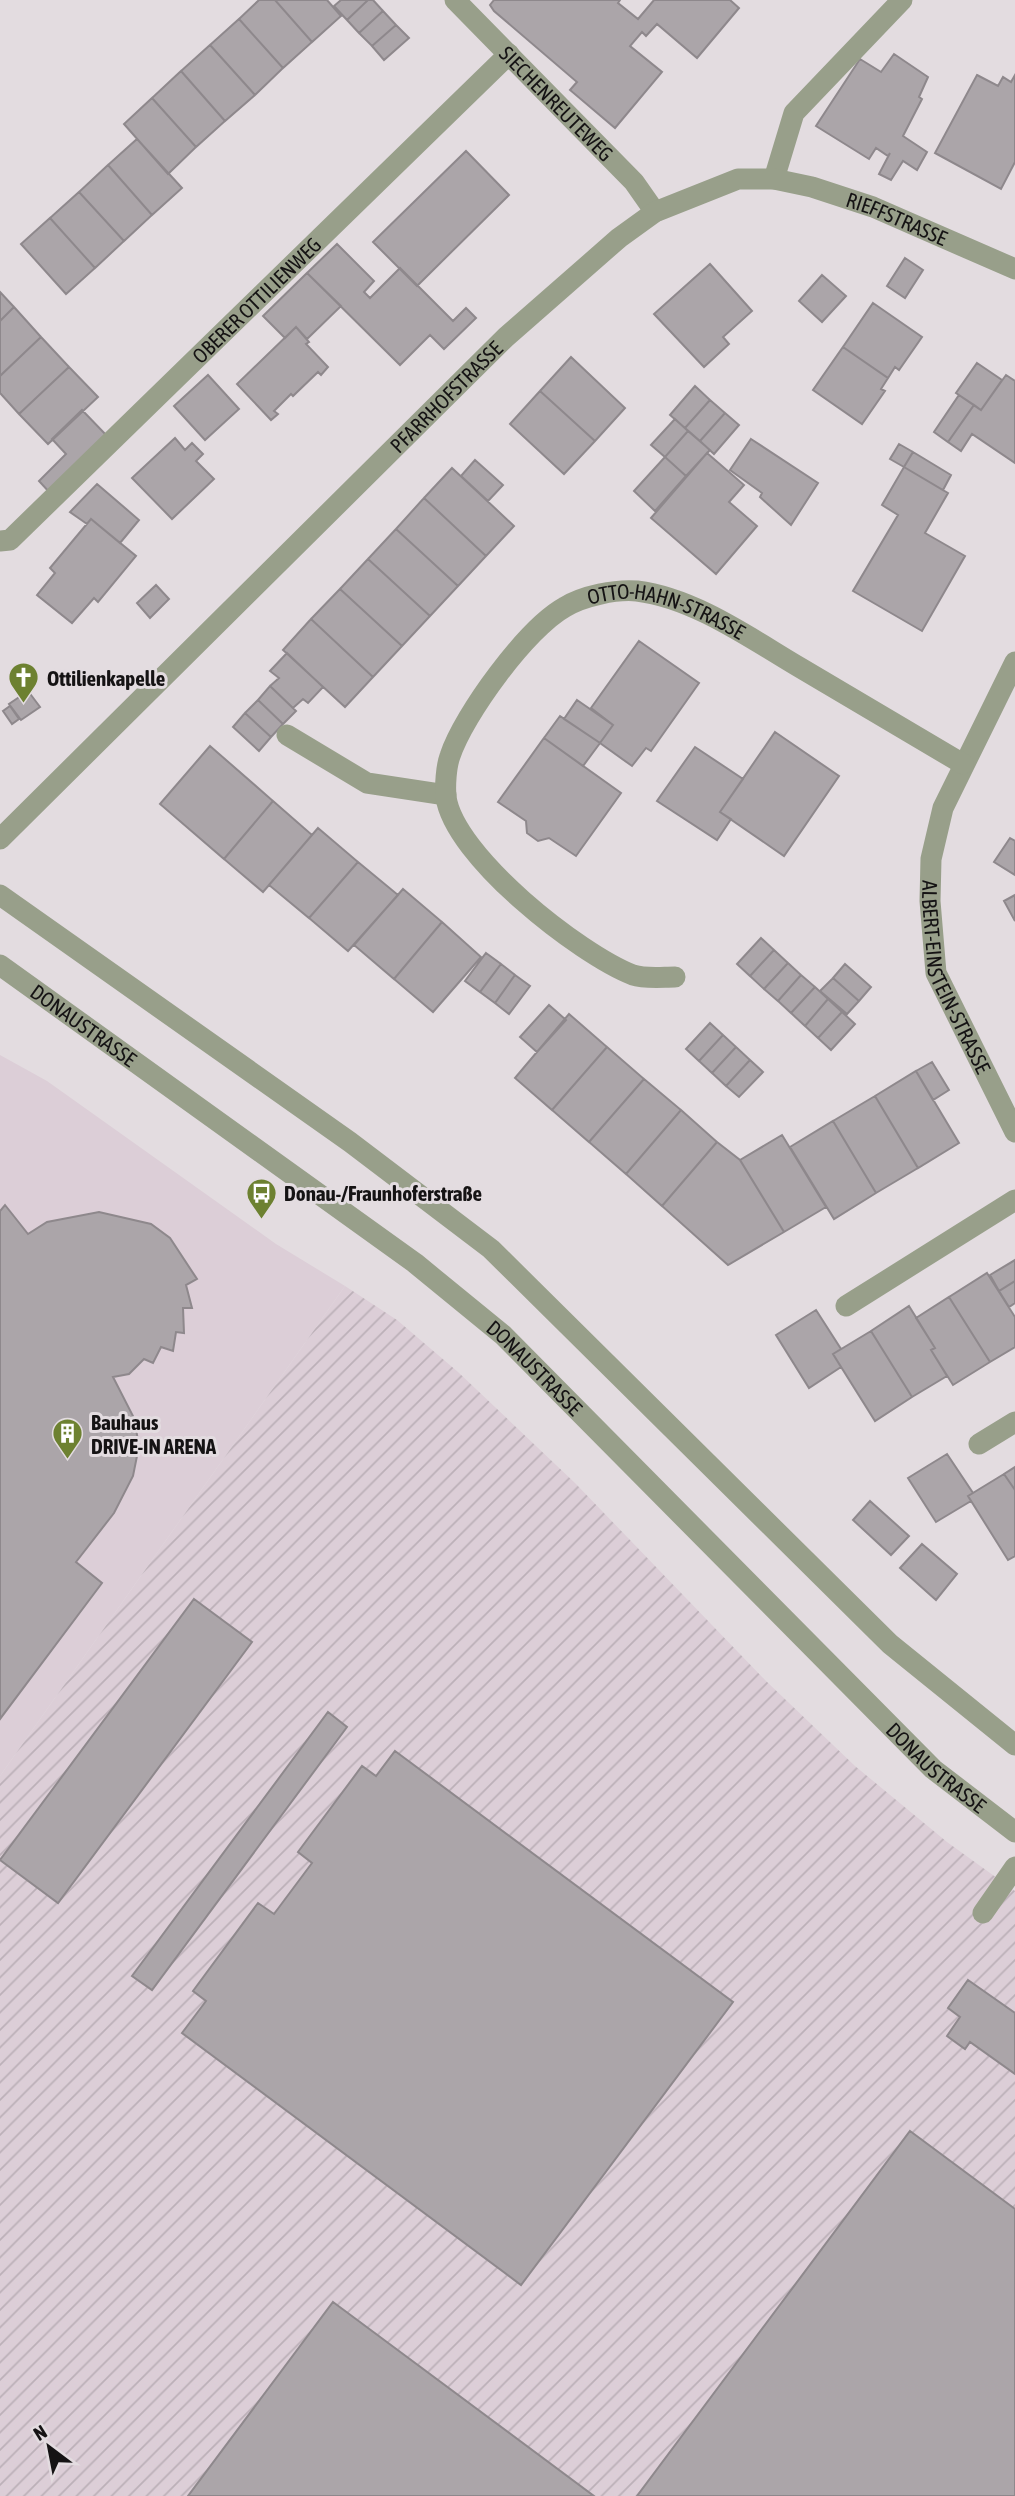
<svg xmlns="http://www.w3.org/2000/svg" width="1015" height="2496" font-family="'Asap Condensed',sans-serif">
	<defs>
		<pattern id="industrial-furrows" width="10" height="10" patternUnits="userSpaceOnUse" patternTransform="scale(1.75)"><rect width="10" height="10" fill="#dcced7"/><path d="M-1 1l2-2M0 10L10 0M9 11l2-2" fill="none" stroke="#bcb0b8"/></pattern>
	</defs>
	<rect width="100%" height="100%" fill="#e3dce0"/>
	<path fill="#dcced7" d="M0,1055L47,1081L276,1244L345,1286L0,1776Z"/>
	<path fill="url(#industrial-furrows)" d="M345,1286L397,1320L458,1372L575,1483L766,1681L855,1766L947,1842L1015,1891V2496H0V1776Z"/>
	<path fill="#aba5a9" stroke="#8e888c" stroke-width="2" d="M259,0H275L312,42L283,68L239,19Z
		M275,0H327L341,16L312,42Z
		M341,0H368L347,20L334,6Z
		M368,0H373L383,11L359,33L347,20Z
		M494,0H620L618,3L638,19L654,0H730L739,8L697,58L657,24L646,36L642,32L630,46L662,72L615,128L570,90L577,82L494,11L490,5Z
		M383,11L396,25L372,46L359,33Z
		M239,19L283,68L255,95L210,45Z
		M396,25L409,38L384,60L372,46Z
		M210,45L255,95L225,121L181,71Z
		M894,54L928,77L919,97L922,99L903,136L927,152L917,170L903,161L891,180L879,174L890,153L888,156L876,148L869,159L816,126L860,59L881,72Z
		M181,71L225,121L196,147L152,98Z
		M977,75L998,86L1003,77L1011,82L1015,75V162L1001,189L935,153Z
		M152,98L196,147L168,174L124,124Z
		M137,139L182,188L152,215L108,165Z
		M466,151L509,195L417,286L373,242Z
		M108,165L152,215L124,241L79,192Z
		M79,192L124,241L95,268L50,218Z
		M50,218L95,268L66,294L21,244Z
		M337,244L374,281L364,292L370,298L400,268L453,321L466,308L476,318L444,349L430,335L400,365L307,273Z
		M905,258L923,270L905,298L887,286Z
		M710,264L752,311L723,337L729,344L704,367L654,314Z
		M307,273L341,306L307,339L296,327L285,338L263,316Z
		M822,275L846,296L822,322L799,301Z
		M0,292L14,307L0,321Z
		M873,303L922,337L899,370L895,367L888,378L843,347Z
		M14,307L41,337L0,376V321Z
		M296,327L309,342L306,344L328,367L321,375L318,372L293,396L291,394L274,411L278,414L271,420L237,384Z
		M41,337L69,367L19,414L0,393V376Z
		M843,347L888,378L881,389L885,391L862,424L813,390Z
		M571,357L625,408L595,441L540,391Z
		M977,363L1002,380L981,410L956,393Z
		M69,367L98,397L48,444L19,414Z
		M208,375L239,409L205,440L174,406Z
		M1006,375L1015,381V463L972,434L961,451L948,442L974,405L981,410Z
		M695,386L710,400L685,428L670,415Z
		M540,391L595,441L564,474L510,424Z
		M959,395L974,405L948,442L934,432Z
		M710,400L725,413L700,441L685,428Z
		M82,410L109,438L51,494L39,481L66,454L52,439Z
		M725,413L739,425L714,454L700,441Z
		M675,419L688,431L665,457L651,445Z
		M688,431L710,450L686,476L665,457Z
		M175,438L185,450L192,443L203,454L196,461L214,479L172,519L132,478Z
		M751,439L818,483L791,525L760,497L762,493L730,470Z
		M899,444L913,452L904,467L890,459Z
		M913,452L951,475L943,490L904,467Z
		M707,453L744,485L729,502L757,526L716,574L651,518Z
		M665,457L686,476L655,511L634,491Z
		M475,460L503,485L488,501L461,476Z
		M904,467L948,493L925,533L965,556L922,631L853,591L898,515L882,505Z
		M452,468L514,526L486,556L424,498Z
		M97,484L139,520L120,543L91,519L87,524L70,512Z
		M424,498L486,556L458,586L396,529Z
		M91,519L136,556L98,602L94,598L72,623L37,595L55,573L50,568Z
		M396,529L458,586L430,616L368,559Z
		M368,559L430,616L402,646L340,589Z
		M156,585L169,599L150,618L137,603Z
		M340,589L402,646L373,677L311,619Z
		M311,619L373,677L345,707L283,650Z
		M639,641L699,683L651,751L646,748L632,766L600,743L613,725L591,708Z
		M287,653L323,687L308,703L303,699L293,708L270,686L279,678L270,671Z
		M270,686L296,711L283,724L258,700Z
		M28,691L40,707L21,720L9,704Z
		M258,700L283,724L271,737L245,713Z
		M577,700L613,725L600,743L564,719Z
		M10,706L19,719L12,724L3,711Z
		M245,713L271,737L259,751L233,727Z
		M560,716L600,743L583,766L544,738Z
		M775,732L839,776L784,856L720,812Z
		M544,738L621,793L576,856L549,838L538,841L527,833L526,821L498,802Z
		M210,746L273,801L224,859L160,804Z
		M695,747L743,779L720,812L731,819L717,840L657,801Z
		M273,801L312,835L263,892L224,859Z
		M318,828L358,862L309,918L269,885Z
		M1010,838L1015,841V875L994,862Z
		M358,862L398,895L348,951L309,918Z
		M403,889L442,922L394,979L354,945Z
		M1015,895V921L1004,901Z
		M442,922L481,957L433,1012L394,979Z
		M761,938L774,950L750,976L737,964Z
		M774,950L788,963L764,989L750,976Z
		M486,953L501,964L480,992L465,981Z
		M788,963L801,975L778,1001L764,989Z
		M501,964L515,975L495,1003L480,992Z
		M845,964L871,987L859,1001L833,978Z
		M515,975L530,986L509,1014L495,1003Z
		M801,975L815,987L791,1013L778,1001Z
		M833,978L859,1001L847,1014L820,991Z
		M815,987L828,999L805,1026L791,1013Z
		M828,999L842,1012L818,1038L805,1026Z
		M549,1005L566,1020L537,1052L520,1037Z
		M842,1012L855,1024L831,1050L818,1038Z
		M569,1014L607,1047L552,1110L515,1078Z
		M710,1023L723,1035L699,1061L686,1049Z
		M723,1035L736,1047L712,1073L699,1061Z
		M607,1047L644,1079L589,1142L552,1110Z
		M736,1047L750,1060L726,1086L712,1073Z
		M750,1060L763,1072L739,1097L726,1086Z
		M932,1062L949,1090L933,1100L916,1071Z
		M916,1071L959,1143L918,1168L875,1096Z
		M644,1079L681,1110L626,1174L589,1142Z
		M875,1096L918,1168L876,1193L833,1121Z
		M681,1110L717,1142L662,1206L626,1174Z
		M833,1121L876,1193L834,1219L790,1147Z
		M782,1135L826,1207L784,1232L740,1160Z
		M717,1142L740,1160L784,1232L728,1265L662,1206Z
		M5,1205L28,1234L47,1222L99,1212L151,1224L170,1238L197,1279L186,1285L192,1308H183L184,1333L176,1332L173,1351L161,1347L153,1363L144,1359L129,1374L113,1377L134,1418L139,1446L133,1476L114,1513L76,1562L102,1583L0,1719V1211Z
		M1015,1260V1281L999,1291L990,1275Z
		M987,1273L1015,1317V1347L990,1362L949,1297Z
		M1015,1281V1303L1009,1307L999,1291Z
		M949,1297L990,1362L953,1385L931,1350L935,1348L916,1318Z
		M909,1306L935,1348L931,1350L947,1376L912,1397L871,1331Z
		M816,1310L841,1349L833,1354L841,1367L809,1388L776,1335Z
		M871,1331L912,1397L875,1421L833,1354Z
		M947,1454L973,1493L968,1496L971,1501L936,1522L908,1478Z
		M1015,1467V1490L1004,1474Z
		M1004,1474L1015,1490V1556L1008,1560L968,1496Z
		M870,1501L909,1536L891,1555L853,1520Z
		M922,1544L957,1574L936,1600L900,1568Z
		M194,1599L252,1642L58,1903L0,1860Z
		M328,1712L347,1727L152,1990L132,1976Z
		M395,1751L733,2002L521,2285L182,2033L206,2001L193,1991L258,1903L274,1914L312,1863L298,1852L362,1766L376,1776Z
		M968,1980L1015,2013V2074L970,2042L965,2049L947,2036L960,2017L948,2008Z
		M910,2131L1015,2209V2496H637Z
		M333,2302L594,2496H188Z"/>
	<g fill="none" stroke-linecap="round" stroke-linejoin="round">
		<path stroke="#989f8a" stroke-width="21" d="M287,735L367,783L446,795
			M846,1306L1015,1200
			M979,1444L1015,1422
			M983,1913L1015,1867"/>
		<g stroke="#989f8a" stroke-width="21">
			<path id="s1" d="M455,0L634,182L655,212"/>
			<path d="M774,179L794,113L902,0"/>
			<path id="s2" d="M0,541L10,540L509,54"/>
			<path id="s3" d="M1015,662L943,808L931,859L930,901L936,973L1015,1132"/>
			<path id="s4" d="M675,977C662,977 645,979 633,975C579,954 454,856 446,797C445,786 446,767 450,756C464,714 527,628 565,607C583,596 616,589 637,591C694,598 750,638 799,667C853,699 908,731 963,764"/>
		</g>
		<g stroke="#989f8a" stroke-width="21">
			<path id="s5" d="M0,839L506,337L619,238L655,212L738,179H774L812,187L873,207L1015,269"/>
			<path d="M0,895L350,1142L491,1249L890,1644L1015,1745"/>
			<path id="s6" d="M0,965L415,1263L503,1335L933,1769L1015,1832"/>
		</g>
	</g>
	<defs>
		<symbol id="church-pin" viewBox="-11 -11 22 30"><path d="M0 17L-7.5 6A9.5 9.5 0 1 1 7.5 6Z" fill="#6d8131" stroke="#e3dce0"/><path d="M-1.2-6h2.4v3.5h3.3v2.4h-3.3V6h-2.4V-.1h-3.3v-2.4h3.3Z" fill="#fff"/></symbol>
		<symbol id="bus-pin" viewBox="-11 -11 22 30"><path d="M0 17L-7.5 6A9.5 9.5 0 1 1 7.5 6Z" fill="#6d8131" stroke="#e3dce0"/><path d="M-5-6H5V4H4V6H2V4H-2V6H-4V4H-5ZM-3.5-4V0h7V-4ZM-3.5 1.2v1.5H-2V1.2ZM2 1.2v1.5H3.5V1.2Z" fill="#fff"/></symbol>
		<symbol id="building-pin" viewBox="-11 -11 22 30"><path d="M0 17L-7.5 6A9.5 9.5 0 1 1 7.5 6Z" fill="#6d8131" stroke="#e3dce0"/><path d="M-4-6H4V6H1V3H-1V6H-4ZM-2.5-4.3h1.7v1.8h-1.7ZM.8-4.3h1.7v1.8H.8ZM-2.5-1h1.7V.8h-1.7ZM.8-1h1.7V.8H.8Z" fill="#fff"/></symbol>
	</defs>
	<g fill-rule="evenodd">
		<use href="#church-pin" x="6" y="660" width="35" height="47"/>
		<use href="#bus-pin" x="244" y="1176" width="35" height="47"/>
		<use href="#building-pin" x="50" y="1416" width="35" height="47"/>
	</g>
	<g text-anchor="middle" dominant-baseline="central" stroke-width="6" stroke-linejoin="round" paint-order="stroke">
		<g font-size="21" fill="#151314" stroke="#e3dce0">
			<text stroke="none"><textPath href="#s1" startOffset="145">SIECHENREUTEWEG</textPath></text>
			<text stroke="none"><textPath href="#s5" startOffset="1162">RIEFFSTRASSE</textPath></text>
			<text stroke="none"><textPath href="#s2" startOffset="354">OBERER OTTILIENWEG</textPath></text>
			<text stroke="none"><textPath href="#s5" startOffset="628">PFARRHOFSTRASSE</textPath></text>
			<text stroke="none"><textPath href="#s4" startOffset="646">OTTO-HAHN-STRASSE</textPath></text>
			<text stroke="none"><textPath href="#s3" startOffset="338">ALBERT-EINSTEIN-STRASSE</textPath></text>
			<text stroke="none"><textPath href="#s6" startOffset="103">DONAUSTRASSE</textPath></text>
			<text stroke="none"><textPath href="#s6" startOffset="670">DONAUSTRASSE</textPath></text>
			<text stroke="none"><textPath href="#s6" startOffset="1237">DONAUSTRASSE</textPath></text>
		</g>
		<g font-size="21" font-weight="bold" fill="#151314" stroke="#e3dce0" text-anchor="start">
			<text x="47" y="678">Ottilienkapelle</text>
			<text x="284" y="1193">Donau-/Fraunhoferstraße</text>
			<text x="91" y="1422">Bauhaus<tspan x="91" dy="24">DRIVE-IN ARENA</tspan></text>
		</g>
	</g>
	<g transform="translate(49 2447) rotate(328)" stroke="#e3dce0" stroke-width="5" paint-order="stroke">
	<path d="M0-5L12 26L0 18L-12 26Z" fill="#151314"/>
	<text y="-10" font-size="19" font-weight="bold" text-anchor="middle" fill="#151314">N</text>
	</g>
</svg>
